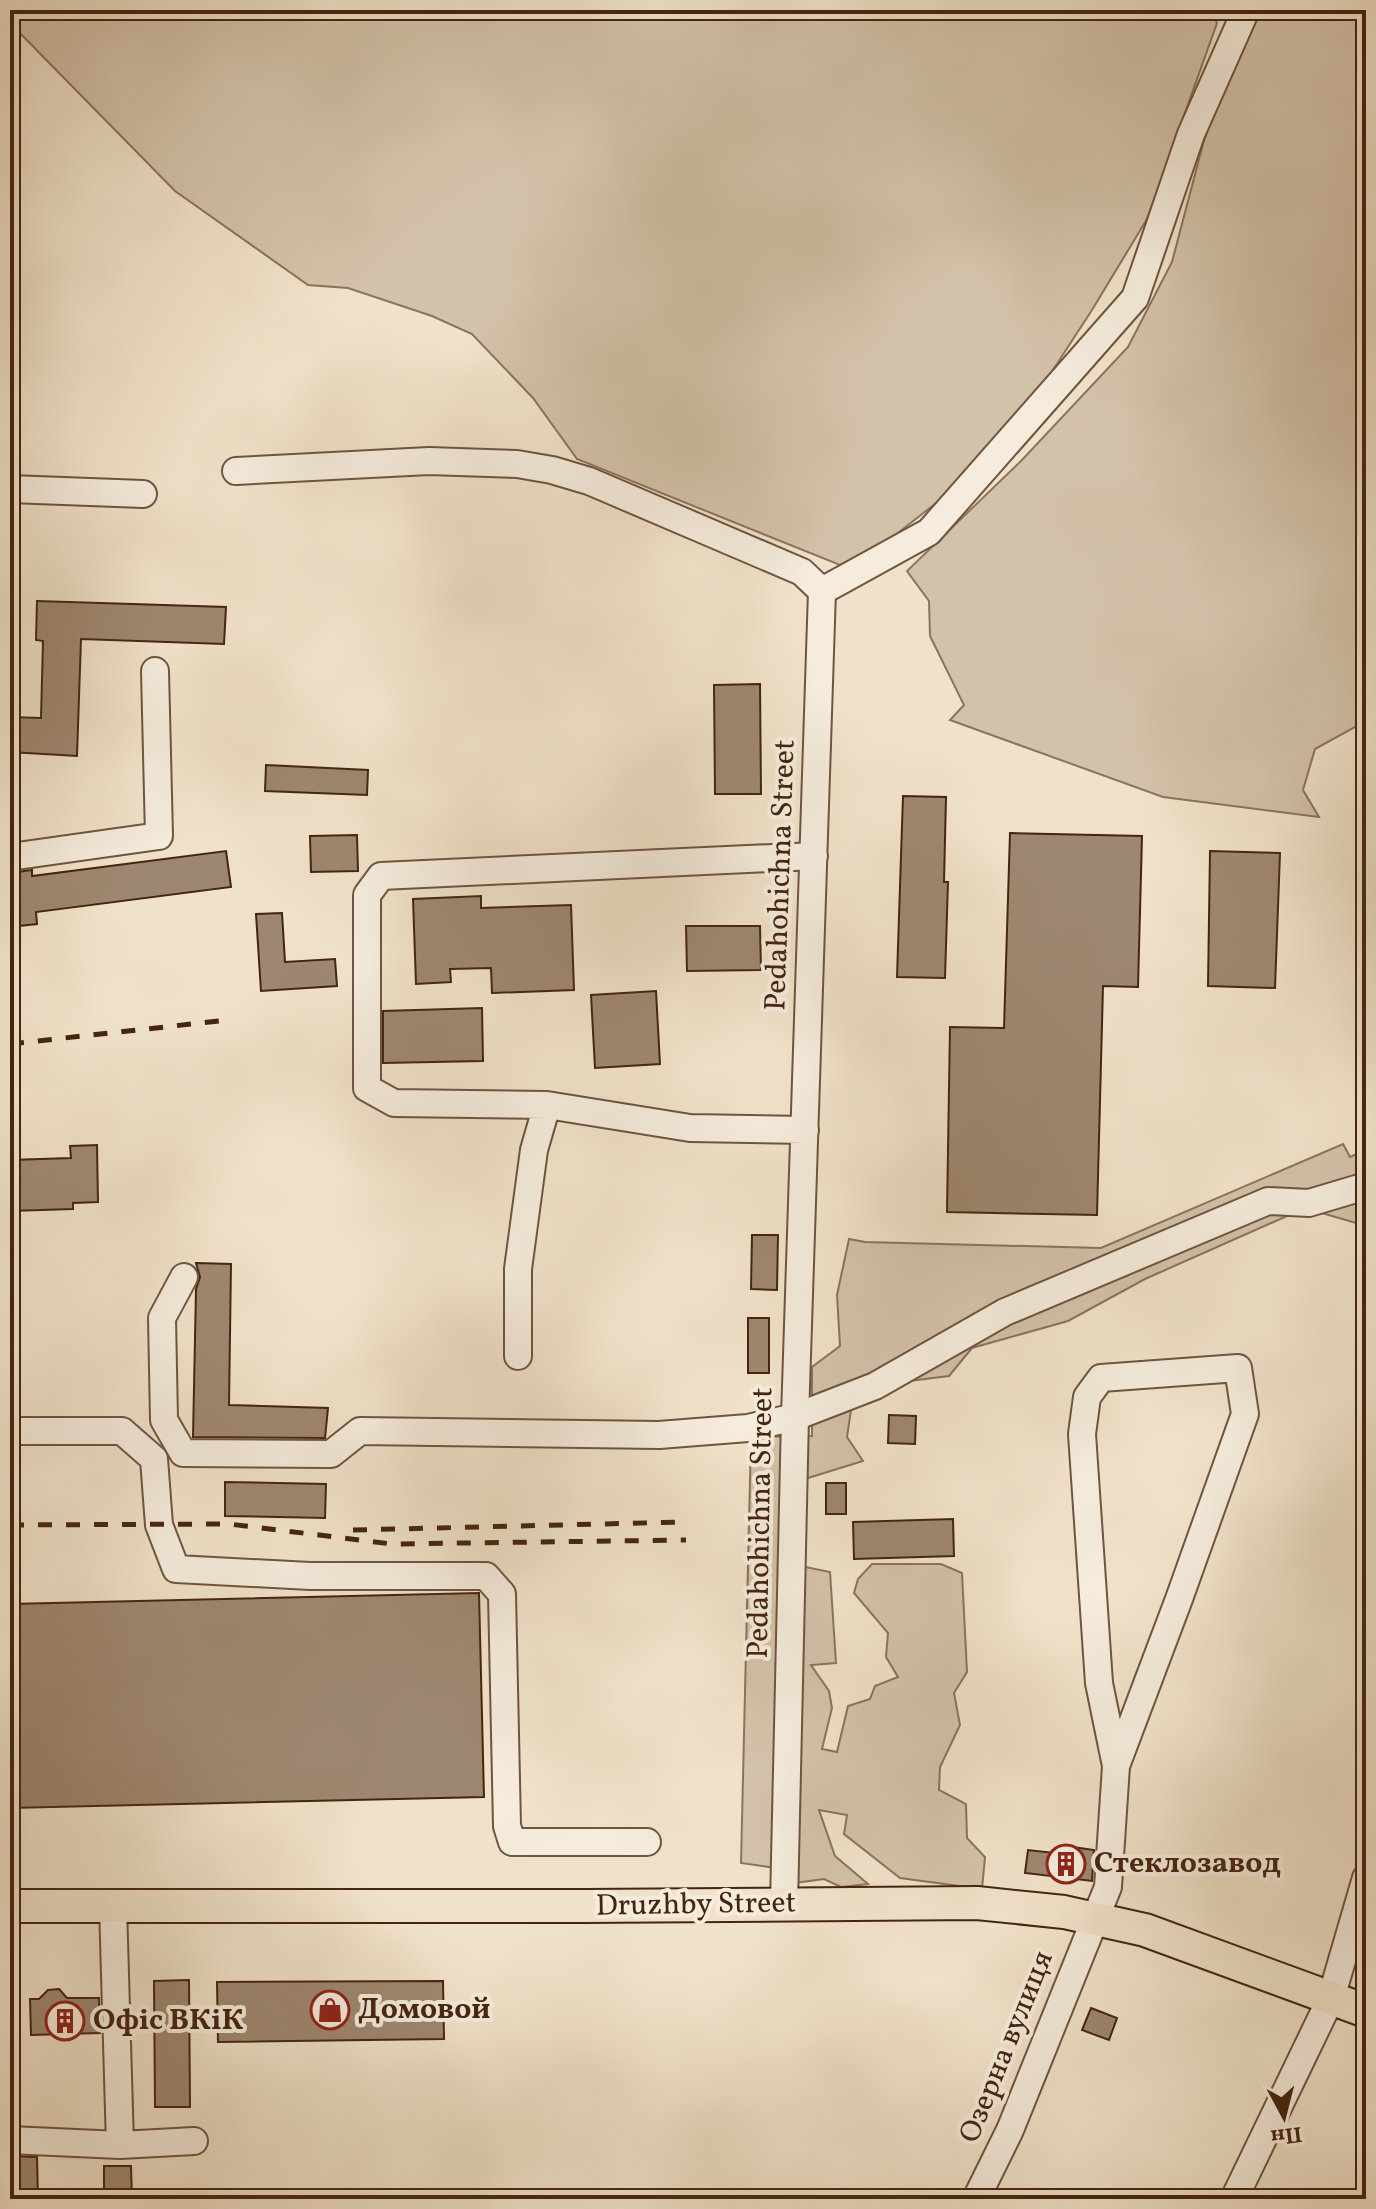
<svg xmlns="http://www.w3.org/2000/svg" width="1376" height="2209" font-family="Vollkorn,serif">
	<rect width="100%" height="100%" fill="#f0e2ca"/>
	<filter id="stains"><feTurbulence type="fractalNoise" baseFrequency=".0025" numOctaves="4"/><feColorMatrix values="0 0 0 0 .2 0 0 0 0 .09 0 0 0 0 .02 0 0 0 .5 -.17"/></filter>
	<radialGradient id="worn" r=".72"><stop offset=".6" stop-color="#630" stop-opacity="0"/><stop offset="1" stop-color="#630" stop-opacity=".3"/></radialGradient>
	<path fill="#d3c2aa" stroke="#8c735d" stroke-width="2" d="M10,10H1211L1217,23L1147,219L1092,310L1036,396L954,489L889,540L845,567L577,459L533,398L472,334L432,316L348,288L308,285L175,191L10,23Z
		M1221,10H1366V721L1315,749L1303,790L1319,817L1163,797L950,720L964,705L930,636L929,601L907,571L1021,461L1128,347L1172,262L1203,144L1237,45Z
		M1343,1144L1350,1157L1366,1150V1226L1305,1208L1145,1279L1068,1321L972,1348L949,1376L885,1384L851,1410L847,1437L863,1461L808,1478L784,1490L776,1868L741,1863L751,1437L812,1436V1367L840,1346L837,1295L849,1239L865,1242L1101,1248Z
		M872,1564H941L962,1573L967,1672L954,1693L960,1725L940,1767L939,1790L966,1804L967,1838L985,1857L982,1889L900,1878L844,1834L847,1815L819,1810L835,1856L868,1884L841,1887L824,1879L794,1883L796,1565L830,1572L836,1663L811,1665L829,1691L832,1708L822,1749L837,1752L848,1706L870,1699L875,1686L898,1677L886,1657L888,1633L854,1593L858,1579Z"/>
	<path fill="#9e8771" stroke="#452410" stroke-width="2" d="M37,601L226,607L224,644L81,639L77,756L10,752V717L41,718L43,641L36,640Z
		M760,684L761,794H715L714,685Z
		M266,765L368,770L367,795L265,791Z
		M903,796L946,797L944,882H948L945,978L897,977Z
		M1010,833L1142,836L1138,987L1103,986L1097,1215L947,1212L950,1027L1004,1028Z
		M357,835L358,871L311,872L310,836Z
		M226,851L231,887L36,912L37,924L10,927V873L32,870V876Z
		M1210,851L1280,853L1275,988L1208,986Z
		M481,896V908L571,905L574,990L492,993L491,968L450,969L451,982L416,984L413,899Z
		M282,913L285,962L335,959L337,986L261,991L256,914Z
		M686,926H760L761,970L687,971Z
		M656,991L660,1064L595,1068L591,995Z
		M482,1008L483,1061L383,1063V1011Z
		M97,1145L98,1202L73,1203V1209L10,1211V1160L71,1158L70,1146Z
		M752,1235H778L777,1290L751,1289Z
		M196,1263L231,1264L229,1405L328,1408L325,1438L193,1437L196,1289L200,1277Z
		M748,1318H769V1373H748Z
		M889,1415L916,1416L915,1444L888,1443Z
		M225,1482L326,1484L325,1518L225,1516Z
		M826,1483H846V1514H826Z
		M953,1519L954,1556L854,1559L853,1522Z
		M479,1593L484,1797L10,1808V1604Z
		M1073,1847L1094,1850L1092,1881L1025,1873L1028,1850L1072,1855Z
		M189,1980L190,2107H155L154,1981Z
		M443,1981L444,2039L218,2042L217,1982Z
		M59,1989L67,1998H99L100,2033L31,2035L30,1999H39L48,1990Z
		M1091,2008L1117,2018L1109,2040L1082,2030Z
		M10,2156L37,2157L38,2199H10Z
		M104,2166H131L132,2199H104Z"/>
	<g fill="none" stroke-linecap="round" stroke-linejoin="round">
		<defs>
			<path id="minor" d="M236,471L429,461L517,464L552,470L589,481L802,572L822,591
				M10,489L143,494
				M10,857L159,836L155,671
				M805,1130L690,1128L547,1105L394,1103L367,1088V895L381,876L814,856
				M184,1277L162,1318L164,1420L183,1453L331,1454L360,1431L659,1435L748,1428L795,1417L875,1386L1005,1312L1268,1201L1309,1203L1366,1186
				M518,1356V1269L534,1150L547,1105
				M10,1431H122L154,1459L159,1525L176,1569L310,1576H486L502,1594L507,1826L512,1842H647
				M784,1904L795,1417L822,591L929,532L1135,298L1191,134L1246,10
				M113,1906L120,2145
				M10,2140L120,2145L194,2141
				M976,2199L1010,2130L1108,1887L1116,1766L1179,1599L1245,1414L1238,1368L1101,1378L1087,1397L1082,1434L1099,1683L1116,1766
				M1234,2199L1331,1998L1366,1878"/>
			<path id="major" d="M10,1906H584L977,1903L1064,1912L1145,1930L1366,2011"/>
		</defs>
		<use href="#minor" stroke="#70543e" stroke-width="30"/>
		<use href="#major" stroke="#452410" stroke-width="36"/>
		<path stroke="#452410" stroke-width="3" stroke-dasharray="6 4" stroke-linecap="butt" d="M1319,10L1366,16"/>
		<use href="#minor" stroke="#f5ecdd" stroke-width="26"/>
		<use href="#major" stroke="#f0e2ca" stroke-width="32"/>
		<path stroke="#452410" stroke-width="5" stroke-dasharray="14 14" stroke-linecap="butt" d="M10,1044L219,1021
			M10,1525L229,1524L392,1544L686,1540
			M353,1530L683,1522"/>
	</g>
	<defs>
		<symbol id="building-ring" viewBox="-11 -11 22 22"><circle r="9.5" fill="#f5ecdd" stroke="#8f2418" stroke-width="1.5"/><path d="M-4-6H4V6H1V3H-1V6H-4ZM-2.5-4.3h1.7v1.8h-1.7ZM.8-4.3h1.7v1.8H.8ZM-2.5-1h1.7V.8h-1.7ZM.8-1h1.7V.8H.8Z" fill="#8f2418"/></symbol>
		<symbol id="shop-ring" viewBox="-11 -11 22 22"><circle r="9.5" fill="#f5ecdd" stroke="#8f2418" stroke-width="1.5"/><path d="M-5-2.5h2.3a2.7 3.5 0 0 1 5.4 0H5L5.5 6h-11ZM-1.5-2.5h3a1.5 2.3 0 0 0-3 0Z" fill="#8f2418"/></symbol>
	</defs>
	<g fill-rule="evenodd">
		<use href="#building-ring" x="1044" y="1842" width="44" height="44"/>
		<use href="#shop-ring" x="308" y="1988" width="44" height="44"/>
		<use href="#building-ring" x="43" y="1999" width="44" height="44"/>
	</g>
	<g text-anchor="middle" dominant-baseline="central" stroke-width="8" stroke-linejoin="round" paint-order="stroke">
		<g font-size="30" fill="#452410" stroke="#f5ecdd">
			<text transform="translate(781 875) rotate(-88)">Pedahohichna Street</text>
			<text transform="translate(761 1523) rotate(-89)">Pedahohichna Street</text>
			<text transform="translate(696 1905) rotate(-1)">Druzhby Street</text>
			<text transform="translate(1007 2047) rotate(-68)">Озерна вулиця</text>
		</g>
		<g font-size="30" font-weight="bold" fill="#452410" stroke="#f5ecdd" text-anchor="start">
			<text x="1094" y="1864">Стеклозавод</text>
			<text x="358" y="2010">Домовой</text>
			<text x="93" y="2021">Офіс ВКіК</text>
		</g>
	</g>
	<rect width="1376" height="2209" fill="none" stroke="#f0e2ca" stroke-width="40"/>
	<rect x="12" y="12" width="1352" height="2185" fill="none" stroke="#452410" stroke-width="4"/>
	<rect x="20" y="20" width="1336" height="2169" fill="none" stroke="#452410" stroke-width="2"/>
	<g transform="translate(1284 2117) rotate(173)" stroke="#f5ecdd" stroke-width="6" paint-order="stroke">
	<path d="M0-6L14 30L0 20L-14 30Z" fill="#452410"/>
	<text y="-12" font-size="22" font-weight="bold" text-anchor="middle" fill="#452410">Пн</text>
	</g>
	<rect width="100%" height="100%" filter="url(#stains)"/>
	<rect width="100%" height="100%" fill="url(#worn)"/>
</svg>
